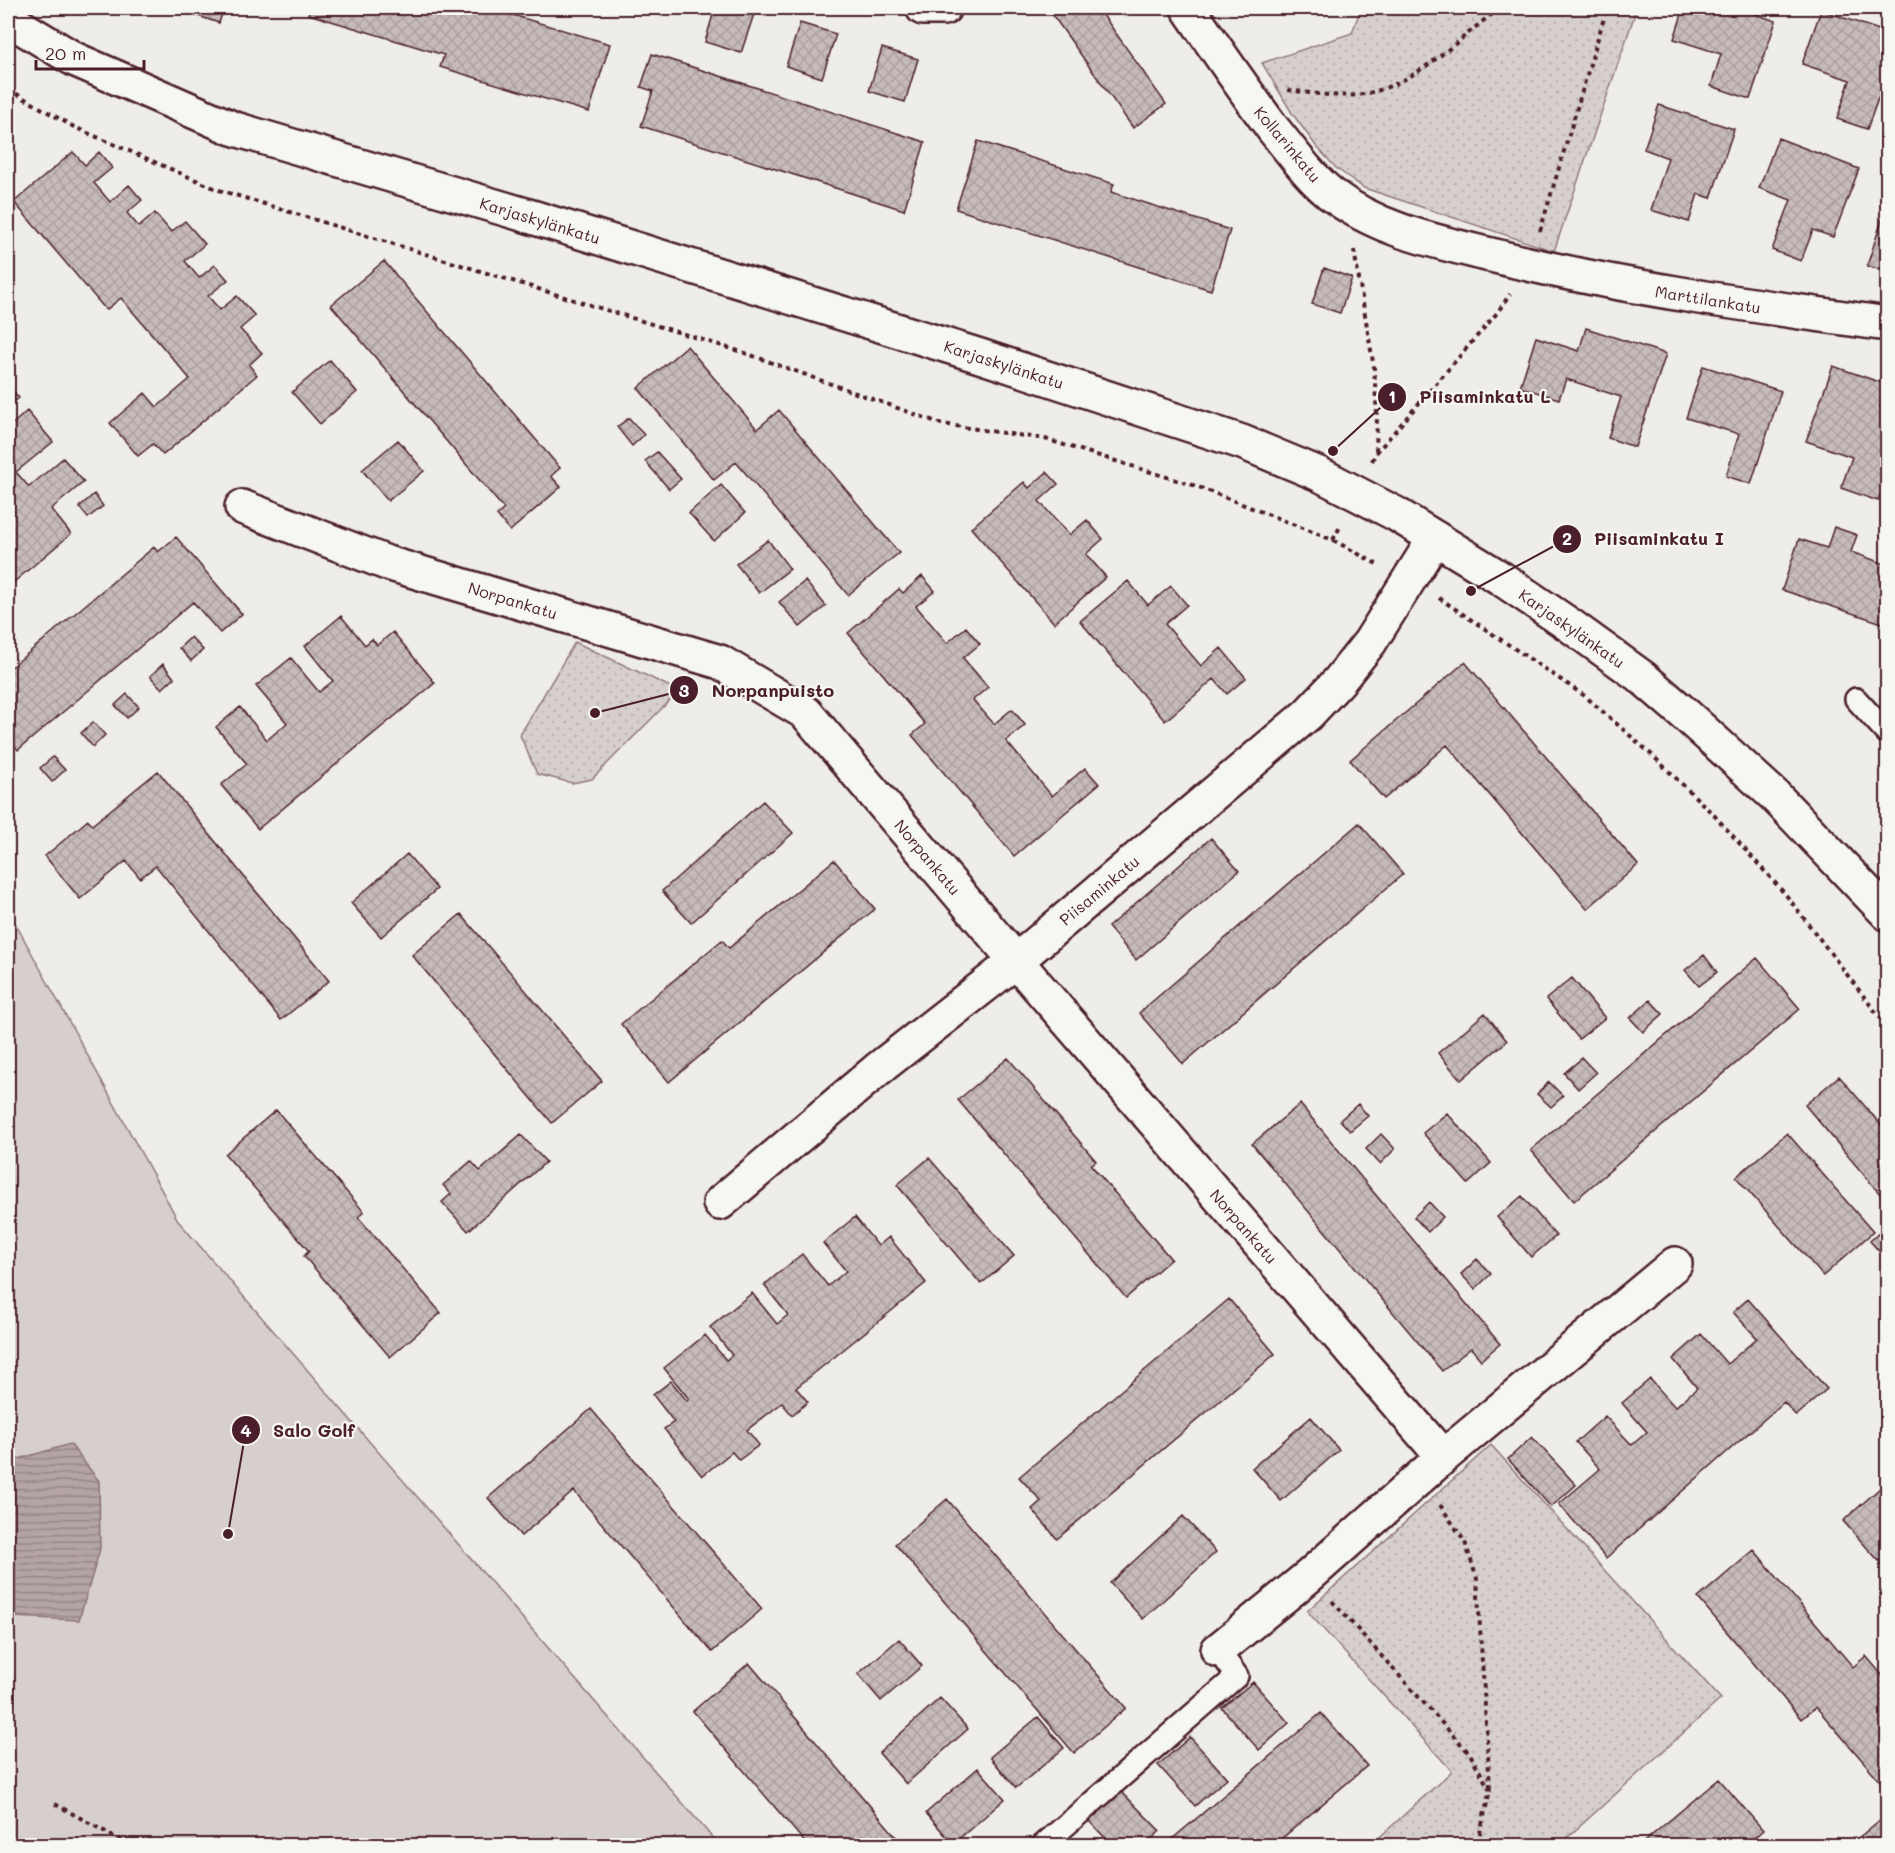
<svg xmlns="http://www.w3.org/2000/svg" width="1895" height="1853" font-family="Mali,sans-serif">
	<defs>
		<pattern id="park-dots" width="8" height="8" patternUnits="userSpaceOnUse" patternTransform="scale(1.5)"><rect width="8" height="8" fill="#d7cfce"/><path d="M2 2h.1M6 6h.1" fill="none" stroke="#bab1b1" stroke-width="1.8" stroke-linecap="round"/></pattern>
		<pattern id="water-rules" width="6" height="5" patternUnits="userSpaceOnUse" patternTransform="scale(1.5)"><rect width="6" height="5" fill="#b4a4a5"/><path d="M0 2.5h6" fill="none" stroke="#948587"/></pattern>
		<pattern id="building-cross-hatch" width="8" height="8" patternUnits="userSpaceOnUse" patternTransform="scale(1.5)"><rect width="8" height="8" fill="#c6babb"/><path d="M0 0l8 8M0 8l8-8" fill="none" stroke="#ac9fa1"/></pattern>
	</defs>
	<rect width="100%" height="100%" fill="#efedea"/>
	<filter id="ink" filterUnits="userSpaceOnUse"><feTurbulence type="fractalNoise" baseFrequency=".0167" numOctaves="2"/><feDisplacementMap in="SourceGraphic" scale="12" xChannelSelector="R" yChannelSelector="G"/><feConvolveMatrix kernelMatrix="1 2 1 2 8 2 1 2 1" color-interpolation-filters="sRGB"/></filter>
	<g filter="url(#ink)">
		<path fill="#d7cfce" stroke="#90777c" stroke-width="1.5" d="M8,910L179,1222L719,1845H8Z"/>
		<path fill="url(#park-dots)" stroke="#90777c" stroke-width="1.5" d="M1361,8H1637L1554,251L1364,188L1336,168L1316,146L1292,113L1262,63L1352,33Z
			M575,642L679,691L592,779L572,783L537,774L520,735Z
			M1491,1445L1721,1699L1559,1845H1371L1452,1771L1307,1611Z"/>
		<path fill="url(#water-rules)" stroke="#8a6f74" stroke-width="1.5" d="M70,1444L99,1481L100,1549L79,1620L12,1617L8,1613V1462Z"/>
		<path fill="url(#building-cross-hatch)" stroke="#4a1f2b" stroke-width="1.5" d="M197,8H224L219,23L195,15Z
			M310,8H489L610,44L589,112L440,67L444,55L308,14Z
			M715,8H745L755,11L741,53L705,42Z
			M1053,8H1098L1166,104L1133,128L1049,10Z
			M1684,8H1747L1746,11L1776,21L1750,99L1711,86L1721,54L1674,39Z
			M1821,10L1888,33V71L1867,129L1837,119L1850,80L1802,64Z
			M800,23L836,34L822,78L786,66Z
			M882,48L918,59L905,102L869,91Z
			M652,54L925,142L904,210L641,126L653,91L641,87Z
			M1659,105L1734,129L1711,198L1698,194L1689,222L1651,210L1668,158L1644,149Z
			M1778,138L1859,169L1833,237L1813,230L1801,261L1772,250L1791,200L1759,188Z
			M978,141L1114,184L1111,192L1230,230L1211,290L956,209Z
			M73,152L85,165L99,152L112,168L94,183L110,202L129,185L142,200L127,213L139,227L155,213L171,232L185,221L205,244L185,261L199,278L215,265L228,280L208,296L220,310L237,296L255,316L240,329L262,353L249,365L257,375L163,455L153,444L138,456L110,423L145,393L157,407L190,379L121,298L106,310L14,202Z
			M1888,201V272L1867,266Z
			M384,261L560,468L551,476L561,487L510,531L497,515L504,509L331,305Z
			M1324,268L1352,278L1340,313L1312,304Z
			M1586,328L1666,354L1635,447L1608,438L1621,397L1566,379L1559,399L1520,387L1536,337L1579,351Z
			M687,346L757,429L779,410L899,553L848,595L736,462L714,480L638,388Z
			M330,360L357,392L320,424L292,392Z
			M1703,366L1781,391L1751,484L1726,476L1739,434L1686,418Z
			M1833,366L1888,385L1880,407L1888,410V475L1878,501L1841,488L1852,457L1806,441Z
			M8,385L19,398L8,407Z
			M27,411L53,442L16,472L29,487L63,458L84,482L51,509L71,534L8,587V428Z
			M629,418L644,435L632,446L617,427Z
			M398,440L424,471L388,501L362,470Z
			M657,452L681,479L669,489L645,461Z
			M1047,472L1058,484L1039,501L1069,535L1087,520L1103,539L1086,554L1106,577L1054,623L971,528L1024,482L1029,488Z
			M721,485L745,513L714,541L689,513Z
			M94,494L103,506L88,518L79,507Z
			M1834,527L1857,535L1851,552L1888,565V625L1782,590L1799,539L1827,548Z
			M176,537L242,614L220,633L193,602L18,750L8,737V670L154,547L158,552Z
			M768,540L790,569L759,593L736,564Z
			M922,576L935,591L916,606L947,643L966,627L980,644L963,658L988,687L973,700L994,724L1012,709L1025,725L1006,741L1052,796L1085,768L1099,784L1014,856L912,735L925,724L848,633L899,589L903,593Z
			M805,581L826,606L800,627L779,602Z
			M1128,581L1148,605L1171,586L1187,605L1165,624L1201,666L1221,648L1246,678L1227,694L1214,679L1165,721L1080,621Z
			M341,616L365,645L372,639L377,645L393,632L435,683L258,829L221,785L247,764L216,727L240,707L267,740L287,723L256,686L291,658L319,692L333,681L305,646Z
			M191,637L203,650L191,661L179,648Z
			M1465,662L1638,865L1587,909L1447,745L1384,799L1350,760Z
			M163,664L174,678L162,689L150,676Z
			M127,694L139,707L127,718L115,705Z
			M93,722L105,735L93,747L81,733Z
			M53,757L65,770L52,782L40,768Z
			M158,771L329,981L281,1020L156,866L140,878L126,861L80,899L45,856L88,820L92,825Z
			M763,801L793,833L691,923L662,891Z
			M1359,823L1403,874L1183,1064L1139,1013Z
			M1211,838L1239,871L1136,960L1108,927Z
			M407,854L437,889L381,937L351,903Z
			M834,860L875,909L669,1082L621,1024L722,940L729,948Z
			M461,914L602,1081L552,1123L412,955Z
			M1704,955L1717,972L1699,986L1685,970Z
			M1757,958L1800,1009L1574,1201L1531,1150Z
			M1572,978L1605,1018L1579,1039L1546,999Z
			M1650,1000L1663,1014L1643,1032L1630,1018Z
			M1485,1013L1507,1041L1461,1080L1438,1053Z
			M1008,1058L1096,1161L1091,1165L1171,1259L1126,1298L958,1100Z
			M1582,1058L1596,1073L1578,1089L1564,1073Z
			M1839,1076L1888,1133L1886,1201L1805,1105Z
			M1549,1082L1563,1096L1551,1107L1537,1094Z
			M1300,1104L1500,1344L1481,1360L1471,1348L1442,1371L1252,1144Z
			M1358,1104L1368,1116L1350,1131L1340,1120Z
			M276,1110L364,1212L358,1217L441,1313L390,1357L304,1256L309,1251L225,1154Z
			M1447,1113L1491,1163L1468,1184L1423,1133Z
			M1787,1133L1873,1232L1823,1276L1736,1177Z
			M1381,1134L1395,1149L1380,1164L1366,1149Z
			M521,1135L546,1162L468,1231L442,1202L451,1194L443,1185L471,1161L480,1171Z
			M929,1158L1014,1256L981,1284L897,1185Z
			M1522,1196L1556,1236L1531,1257L1497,1217Z
			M1429,1202L1443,1217L1428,1232L1414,1217Z
			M855,1217L878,1246L889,1237L926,1283L796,1388L808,1402L792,1415L782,1403L747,1430L759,1445L739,1460L732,1452L702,1476L664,1429L674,1422L653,1395L671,1381L687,1401L689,1399L664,1368L705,1335L726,1360L732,1355L710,1327L752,1293L777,1324L788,1315L764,1285L802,1254L828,1286L846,1271L823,1243Z
			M1888,1225V1261L1870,1241Z
			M1477,1259L1491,1274L1475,1289L1461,1274Z
			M1229,1299L1275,1354L1057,1539L1032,1509L1041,1501L1019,1477Z
			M1748,1299L1827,1389L1796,1416L1784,1402L1606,1558L1559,1504L1600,1469L1576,1442L1605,1416L1632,1445L1647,1432L1622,1403L1650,1379L1675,1407L1697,1388L1673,1359L1701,1334L1727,1364L1757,1338L1733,1312Z
			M591,1409L762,1609L712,1652L574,1491L521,1536L488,1498Z
			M1311,1417L1339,1450L1281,1501L1252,1468Z
			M1532,1437L1576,1485L1551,1507L1508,1459Z
			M1888,1481V1571L1843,1521Z
			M947,1499L1126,1708L1074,1753L895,1544Z
			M1183,1516L1216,1552L1143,1619L1110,1583Z
			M1754,1550L1853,1667L1866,1656L1888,1682V1790L1816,1707L1801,1719L1698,1598Z
			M899,1639L922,1666L881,1701L858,1674Z
			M749,1663L904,1846H808L693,1711Z
			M1253,1682L1289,1723L1259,1750L1222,1708Z
			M940,1698L968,1729L906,1784L879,1753Z
			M1321,1713L1367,1766L1273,1846H1164Z
			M1038,1717L1064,1748L1016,1788L990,1757Z
			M1190,1737L1227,1778L1195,1806L1158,1765Z
			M978,1768L1005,1799L953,1844L926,1813Z
			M1719,1779L1763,1830L1745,1846H1639Z
			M1120,1790L1160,1831L1145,1846H1113L1089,1821Z
			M1888,1813V1846H1849Z"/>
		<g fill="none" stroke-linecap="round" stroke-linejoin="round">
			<defs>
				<path id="service" d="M1856,699L1888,734
					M1042,1846L1237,1676L1218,1650"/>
				<path id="minor" d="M923,8H944
					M1188,8C1216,49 1244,90 1274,130C1292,152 1309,176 1331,194C1378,230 1434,241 1491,255C1621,288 1754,306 1888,324
					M242,507L387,563L720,662L806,713L1016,961L1443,1457L1309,1576L1218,1650
					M720,1203L878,1069L1016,961L1308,714L1339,681L1370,642L1435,538
					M1443,1457L1675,1264"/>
				<path id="tertiary" d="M8,19L74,59L232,128L532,217L980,356L1242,442L1319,474L1396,514L1502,579L1571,626L1643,678L1686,715L1774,795L1888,914"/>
			</defs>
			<use href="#service" stroke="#4a1f2b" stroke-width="26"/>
			<use href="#minor" stroke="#4a1f2b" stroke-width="38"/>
			<use href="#tertiary" stroke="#4a1f2b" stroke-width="38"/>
			<path stroke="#4a1f2b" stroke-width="4" stroke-dasharray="4.5 4.5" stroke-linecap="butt" d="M8,89L74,127L219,190L745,353L942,424L1045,439L1196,486L1333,540L1377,564
				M1288,90C1310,93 1334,97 1357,95C1414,88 1456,40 1500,8
				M1540,231L1607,8
				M1354,250L1374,368L1377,416L1376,453
				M1372,461L1376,453L1497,313L1510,294
				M1333,540L1341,525
				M1439,598L1585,696L1651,754L1714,815L1786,895L1888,1028
				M1440,1505L1465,1542L1477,1579L1490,1788
				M1332,1601L1470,1754L1490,1790L1477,1846
				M55,1804L131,1846"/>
			<use href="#service" stroke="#f6f6f2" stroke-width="21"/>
			<use href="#minor" stroke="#f6f6f2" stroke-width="33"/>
			<use href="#tertiary" stroke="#f6f6f2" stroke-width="33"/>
		</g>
	</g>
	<g text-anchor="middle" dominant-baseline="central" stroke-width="4.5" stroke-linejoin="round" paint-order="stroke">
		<g font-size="16" fill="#4a1f2b" stroke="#f6f6f2">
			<text transform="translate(1288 144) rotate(50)">Kollarinkatu</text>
			<text transform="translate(540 220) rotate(17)">Karjaskylänkatu</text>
			<text transform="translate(1708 299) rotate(9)">Marttilankatu</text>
			<text transform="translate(1004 364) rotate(18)">Karjaskylänkatu</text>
			<text transform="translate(513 600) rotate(17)">Norpankatu</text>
			<text transform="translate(1572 628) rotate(35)">Karjaskylänkatu</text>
			<text transform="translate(928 857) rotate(50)">Norpankatu</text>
			<text transform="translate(1099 890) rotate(-40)">Piisaminkatu</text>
			<text transform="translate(1244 1226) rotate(49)">Norpankatu</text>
		</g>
	</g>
	<path fill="none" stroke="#4a1f2b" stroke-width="2" d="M1333 451L1392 397M1471 591L1567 539M595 713L684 690M228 1534L246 1430"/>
	<g fill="#4a1f2b" stroke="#f6f6f2" stroke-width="2">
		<circle cx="1333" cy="451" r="6"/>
		<circle cx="1471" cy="591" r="6"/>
		<circle cx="595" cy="713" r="6"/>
		<circle cx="228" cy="1534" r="6"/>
		<circle cx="1392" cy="397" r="15"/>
		<circle cx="1567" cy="539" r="15"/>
		<circle cx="684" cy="690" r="15"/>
		<circle cx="246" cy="1430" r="15"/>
	</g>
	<g font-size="18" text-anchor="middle" font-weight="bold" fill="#fff">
		<text x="1392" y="403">1</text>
		<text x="1567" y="545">2</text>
		<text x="684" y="697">3</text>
		<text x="246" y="1437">4</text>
	</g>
	<g font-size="18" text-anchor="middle" font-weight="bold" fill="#4a1f2b" stroke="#f6f6f2" stroke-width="4.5" stroke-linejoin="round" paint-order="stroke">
		<text x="1485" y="403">Piisaminkatu L</text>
		<text x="1659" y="545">Piisaminkatu I</text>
		<text x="773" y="697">Norpanpuisto</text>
		<text x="314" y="1437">Salo Golf</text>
	</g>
	<rect width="1895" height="1853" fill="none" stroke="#f6f6f2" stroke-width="30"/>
	<rect x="15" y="15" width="1865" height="1823" fill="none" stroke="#4a1f2b" stroke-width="2" filter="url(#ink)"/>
	<path d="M36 60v9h108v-9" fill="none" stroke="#4a1f2b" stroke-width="3"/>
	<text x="45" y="60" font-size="18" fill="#4a1f2b" stroke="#f6f6f2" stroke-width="4.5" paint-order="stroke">20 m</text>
</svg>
